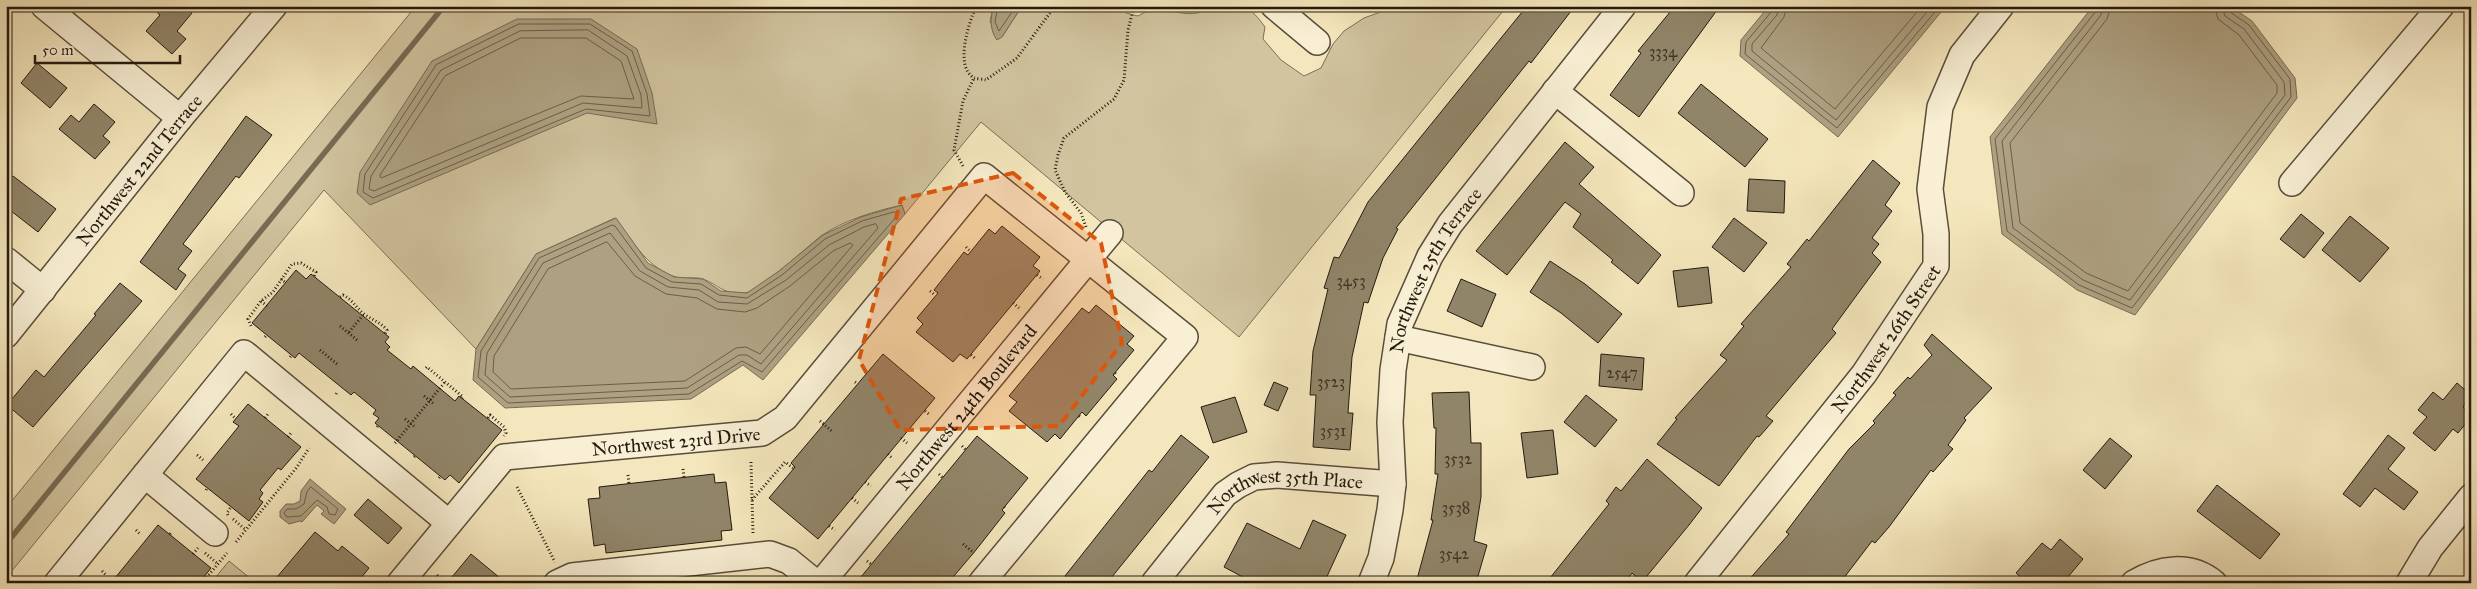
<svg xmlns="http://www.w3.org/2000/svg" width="2477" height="589" font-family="'IM FELL Great Primer',serif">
	<rect width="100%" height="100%" fill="#f5e7bd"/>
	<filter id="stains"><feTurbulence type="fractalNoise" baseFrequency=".004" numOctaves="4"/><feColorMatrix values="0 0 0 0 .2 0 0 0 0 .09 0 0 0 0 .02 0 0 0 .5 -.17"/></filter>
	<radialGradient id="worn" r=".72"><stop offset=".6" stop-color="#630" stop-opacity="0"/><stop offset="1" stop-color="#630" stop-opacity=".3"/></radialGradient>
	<path fill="#d1c49f" stroke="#7a6f57" d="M416,6H993L990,22L1002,37L1022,6H1123L1126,13L1138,16C1164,0 1173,17 1197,13C1202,13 1205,7 1210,6C1218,5 1234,4 1242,6C1252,9 1259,19 1265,27L1263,39L1281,60L1304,76L1321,68L1333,44L1344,31L1364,18L1397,6H1507L1239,337L981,122L905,214L902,205C875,211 844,220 821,236C807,247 759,291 745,293C723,295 719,285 703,279C694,276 682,280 673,276C644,265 633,240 615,218L536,254L476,349L324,190L6,578V508Z
		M229,561L256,583H211Z"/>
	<path fill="#aea182" stroke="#776b54" d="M993,6H1022L1002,37L997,40C989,29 991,19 993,6Z
		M1769,6H1946L1838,137L1740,56L1741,40Z
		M2093,6H2230L2252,21L2295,78L2297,98L2135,315L2077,290L2002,234L1990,137Z
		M517,19H591L637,49L652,93L657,124L587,113L370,205L357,193L360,172L432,61Z
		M902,205L905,214L763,380L743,365L691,399L505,408L473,380L476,349L536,254L616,218L648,263L674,277L703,279L721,291L747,293L779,271L823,235L861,217Z
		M310,479L346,509L334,524L321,514L324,511L317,505L302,522L300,521L289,524L280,517V511L286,504H294L300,501L301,491Z"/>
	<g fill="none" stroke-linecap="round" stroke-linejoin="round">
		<path stroke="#695e48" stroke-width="1" d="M998,6L995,22L999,31L1016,6
			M1773,6L1772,11L1746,42L1745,54L1837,128L1940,6
			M1779,6L1777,15L1752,44V51L1836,120L1932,6
			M1787,6L1784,17L1761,48L1835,109L1922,6
			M2097,6L2096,11L1995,139L2007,231L2079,285L2132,308L2291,97L2290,79L2249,25L2230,12L2228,6
			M2103,6L2101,15L2002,141L2013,228L2083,280L2130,300L2285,95L2284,82L2244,29L2225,16L2222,6
			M2111,6L2107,19L2010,143L2020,223L2086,273L2128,291L2277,93V85L2239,35L2218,19L2214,6
			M519,24H590L632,51L647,94L650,116L586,109L373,198L363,192L365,174L436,65Z
			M588,30L627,56L641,95L642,108L583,103L374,191L369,189L371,176L441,70L520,31Z
			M521,38H586L621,61L634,99L581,96L381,178L380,175L445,76Z
			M895,212L897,216L762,372L742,361L689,394L508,403L478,377L481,351L539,258L612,225L615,226L646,268L672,282L701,284L719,295L747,298L782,275L825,239L862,221Z
			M876,224L878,228L761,364L747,355H739L687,388L510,397L485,375L487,353L543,263L610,233L640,271L668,287L699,290L718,302L747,304L786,280L829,245L864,227Z
			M607,242L635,276L666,294L697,298L717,309L745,312L757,308L790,286L833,251L850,243L853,245L760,354L746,347L736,348L685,381L511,389L493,372L494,356L548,269Z
			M311,487L338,509L335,515L329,514L327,507L317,500L301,516L287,517L284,513L287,509H296L304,504L307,492Z"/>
		<path stroke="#776b54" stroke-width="5.5" d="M6,544L444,6"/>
	</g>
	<path fill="#918569" stroke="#241a0f" d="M150,6H184L192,13L177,31L186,39L172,54L146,31L160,15Z
		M1527,6H1575L1531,63L1529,61L1396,228L1398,229L1383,258L1368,303L1364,302L1352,357L1348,413H1353L1350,450L1313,447L1316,395H1310L1313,351L1328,289L1324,288L1334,257L1339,258L1368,202Z
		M1675,6H1720L1639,117L1610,95L1641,53L1638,51Z
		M37,63L67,88L50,108L21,83Z
		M1701,84L1768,139L1745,167L1678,113Z
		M94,104L115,122L103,136L110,142L95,159L59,129L71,115L79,122Z
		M246,116L272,135L239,178L236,176L183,244L192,251L178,269L186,275L176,290L140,262Z
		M1565,142L1594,167L1579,184L1661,255L1638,284L1611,262L1613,260L1573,227L1581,214L1565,202L1507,275L1476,251Z
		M1873,160L1900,183L1885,205L1892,211L1872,238L1879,244L1872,253L1881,262L1832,329L1836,333L1766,416L1773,421L1759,437L1757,436L1719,486L1657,444L1677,419L1675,418L1727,360L1720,355L1744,326L1741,324L1791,267L1787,264L1807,239L1809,241Z
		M13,176L56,209L38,232L6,207V184Z
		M1749,179L1785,181L1784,213L1747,211Z
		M2301,214L2324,233L2304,258L2280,239Z
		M2350,216L2389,248L2360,282L2322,250Z
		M1734,218L1767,243L1744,272L1712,247Z
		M1002,226L1040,257L1033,266L1040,271L967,359L960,354L953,362L916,332L923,324L917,318L938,293L934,290L964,252L968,255L989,229L995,234Z
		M1550,261L1585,284L1622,314L1598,343L1561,313L1530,292Z
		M1708,267L1712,303L1678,307L1673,271Z
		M296,270L306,279L311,274L389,337L385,342L390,347L387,350L411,369L413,366L455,401L459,396L502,430L459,483L450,475L445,480L375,423L379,418L373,414L376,410L354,392L351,395L299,353L295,358L252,323Z
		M1461,279L1496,294L1482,327L1447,311Z
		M120,283L142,301L33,427L7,405L36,370L44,377L96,315L94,314Z
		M1096,305L1134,336L1127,344L1134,350L1113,375L1117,379L1086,416L1082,412L1060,439L1055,434L1047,442L1009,411L1017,402L1009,396L1082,308L1089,313Z
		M1932,334L1992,388L1964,418L1966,420L1948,445L1953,449L1933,472L1931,470L1889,527L1875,543L1872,541L1840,583H1746L1789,534L1786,532L1849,449L1875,423L1873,421L1896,395L1893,393L1908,377L1910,379L1932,355L1924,345Z
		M883,354L935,398L818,539L769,498L795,467L791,463Z
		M1601,354L1644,358L1642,390L1599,386Z
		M1274,382L1288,388L1278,411L1264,405Z
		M2457,383L2471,395L2463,407L2471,414V417L2458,433L2453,429L2435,451L2413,433L2427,417L2418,410L2433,392L2443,400Z
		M1469,392L1471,443H1481V497L1474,541L1487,545L1476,583H1416L1433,520H1431L1438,474H1435L1436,428H1434L1432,393Z
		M1586,395L1617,420L1595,447L1564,422Z
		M1235,397L1247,432L1213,443L1201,407Z
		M248,404L301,447L281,470L278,468L260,490L263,493L259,499L263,502L249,521L196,479L239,426L233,422Z
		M1553,430L1558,474L1527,478L1521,433Z
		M1181,435L1209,457L1107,583H1073L1065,576L1149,470L1152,472Z
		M2388,435L2405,448L2388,469L2418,492L2404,510L2375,488L2360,507L2343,494Z
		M977,436L1028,478L1002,510L1005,513L976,550L948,583H856Z
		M2110,438L2132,456L2105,489L2083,470Z
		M1647,459L1702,508L1689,525L1642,582L1632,573L1625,583H1546L1609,504L1606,501L1616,487L1621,491Z
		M714,474L715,483L726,482L732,530L721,531L722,540L606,553L605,544L594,546L588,499L600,498L599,487Z
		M2217,485L2280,534L2260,559L2197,511Z
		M368,499L402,528L388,544L354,515Z
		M1313,520L1346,535L1324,583H1254L1224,567L1247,523L1300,549Z
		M158,525L211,568L199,583H111Z
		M315,532L338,551L342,546L369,568L357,583H272Z
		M2060,539L2083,559L2063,583H2028L2016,573L2042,543L2051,550Z
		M471,554L506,583H447Z"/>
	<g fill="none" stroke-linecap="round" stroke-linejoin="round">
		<defs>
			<g id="minor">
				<path d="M44,6L180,118"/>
				<path d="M1274,6L1317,42"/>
				<path d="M1555,91L1681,193"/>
				<path d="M2292,183L2441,6"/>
				<path d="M6,260L43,290"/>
				<path id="s1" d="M6,335L180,118L274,6"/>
				<path d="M1398,338L1532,367"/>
				<path d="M145,475L215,533"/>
				<path d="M57,583L244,353L449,523"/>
				<path id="s2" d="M400,583L504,457L762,433L785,418L984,176L1185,337L981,583"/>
				<path d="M557,583L572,576L770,554L789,561L816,583"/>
				<path id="s3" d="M821,583L1110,233"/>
				<path id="s4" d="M1154,583L1225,494L1238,485L1254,477L1277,475L1393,484"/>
				<path id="s5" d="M1371,583L1381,558L1390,510L1393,484L1390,422L1393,370L1400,324L1430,256L1450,224L1623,6"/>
				<path id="s6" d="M1697,583L1864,374L1936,266V234L1930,189L1940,107L1962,55L2001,6"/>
				<path d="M2134,583C2159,568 2190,563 2214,583"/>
				<path d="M2409,583L2430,548L2471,497"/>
			</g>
		</defs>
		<use href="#minor" stroke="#584d3a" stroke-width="28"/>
		<path stroke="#241a0f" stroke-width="3" stroke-dasharray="1 2.5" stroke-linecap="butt" d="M976,6C969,23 954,66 974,78C977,79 983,79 986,80L1017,58L1055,6
			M963,166L954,150L963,101L974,78
			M1086,227L1081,213L1065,192L1055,170L1058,155L1064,138L1114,99L1124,80L1128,30L1134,6
			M966,247L971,252
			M1037,275L1043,279
			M281,279L285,282
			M930,291L935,295
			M340,297L343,295C353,300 356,308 364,314C372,320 380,322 387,330L385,334
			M261,301L267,306
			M1013,303L1019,308
			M251,326L248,319L261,301L273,292L292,264L301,263L316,272L314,277
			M340,326L357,340
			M349,332L364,314
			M265,337L267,335
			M320,350L337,364
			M971,355L976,359
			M290,357L292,355
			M426,368L427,367L463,397L462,398
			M1115,373L1117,375
			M855,382L858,384
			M336,394L337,392
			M424,396L434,404
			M925,411L930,415
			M231,414L236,419
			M1079,416L1082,418
			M265,418L268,414
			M488,418L490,415L504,427L506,433L504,436
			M405,419L415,427
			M820,421L833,432
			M377,427L378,425
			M288,437L291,433
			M901,438L907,443
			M395,443L445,382
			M962,446L966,450
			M888,454L893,459
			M197,455L203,460
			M414,457L415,456
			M751,462L753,534
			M683,469L684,477
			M939,474L943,478
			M628,475L629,484
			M439,478L440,477
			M865,482L871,486
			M517,487L555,562
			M206,490L207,488
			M852,498L858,503
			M752,500L785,462L793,468
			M1004,507L1006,509
			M228,515L227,513L231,507
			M233,519L246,530
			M829,526L835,530
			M136,530L141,535
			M170,534L172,532
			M236,542L297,467L309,448
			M963,544L974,553
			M205,553L218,564
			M193,554L198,548
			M867,561L871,564
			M102,571L107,576
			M437,575L445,583
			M202,583L227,553"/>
		<use href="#minor" stroke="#f8efd4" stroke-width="25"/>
	</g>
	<path fill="#de560c" fill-opacity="0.2" stroke="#de560c" stroke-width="4" stroke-dasharray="10 6" stroke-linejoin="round" d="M1013,173L1101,243L1122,343L1059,426L900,430L859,360L901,199Z"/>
	<g text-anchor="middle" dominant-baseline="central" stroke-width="4" stroke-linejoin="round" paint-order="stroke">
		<g font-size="16" fill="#3f3526">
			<text x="1663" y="51">3334</text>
			<text x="1351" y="280">3453</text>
			<text x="1622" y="372">2547</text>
			<text x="1331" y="381">3523</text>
			<text x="1333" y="430">3531</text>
			<text x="1458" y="458">3532</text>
			<text x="1456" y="507">3538</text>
			<text x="1454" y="553">3542</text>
		</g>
		<g font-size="19" fill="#241a0f" stroke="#f8efd4">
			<text stroke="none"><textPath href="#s1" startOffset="212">Northwest 22nd Terrace</textPath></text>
			<text stroke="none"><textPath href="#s5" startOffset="326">Northwest 25th Terrace</textPath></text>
			<text stroke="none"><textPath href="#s6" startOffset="309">Northwest 26th Street</textPath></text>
			<text stroke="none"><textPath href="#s3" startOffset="228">Northwest 24th Boulevard</textPath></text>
			<text stroke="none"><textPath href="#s2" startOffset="336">Northwest 23rd Drive</textPath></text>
			<text stroke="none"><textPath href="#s4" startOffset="174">Northwest 35th Place</textPath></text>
		</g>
	</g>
	<rect width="2477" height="589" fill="none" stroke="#f5e7bd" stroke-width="25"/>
	<rect x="8" y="8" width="2462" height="574" fill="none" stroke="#241a0f" stroke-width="2.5"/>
	<rect x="12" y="12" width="2452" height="564" fill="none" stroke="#241a0f"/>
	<path d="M35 55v8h145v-8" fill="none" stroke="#241a0f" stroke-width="2.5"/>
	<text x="42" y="55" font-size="15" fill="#241a0f" stroke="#f8efd4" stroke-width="4" paint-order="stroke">50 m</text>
	<rect width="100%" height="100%" filter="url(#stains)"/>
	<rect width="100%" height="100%" fill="url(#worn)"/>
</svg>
